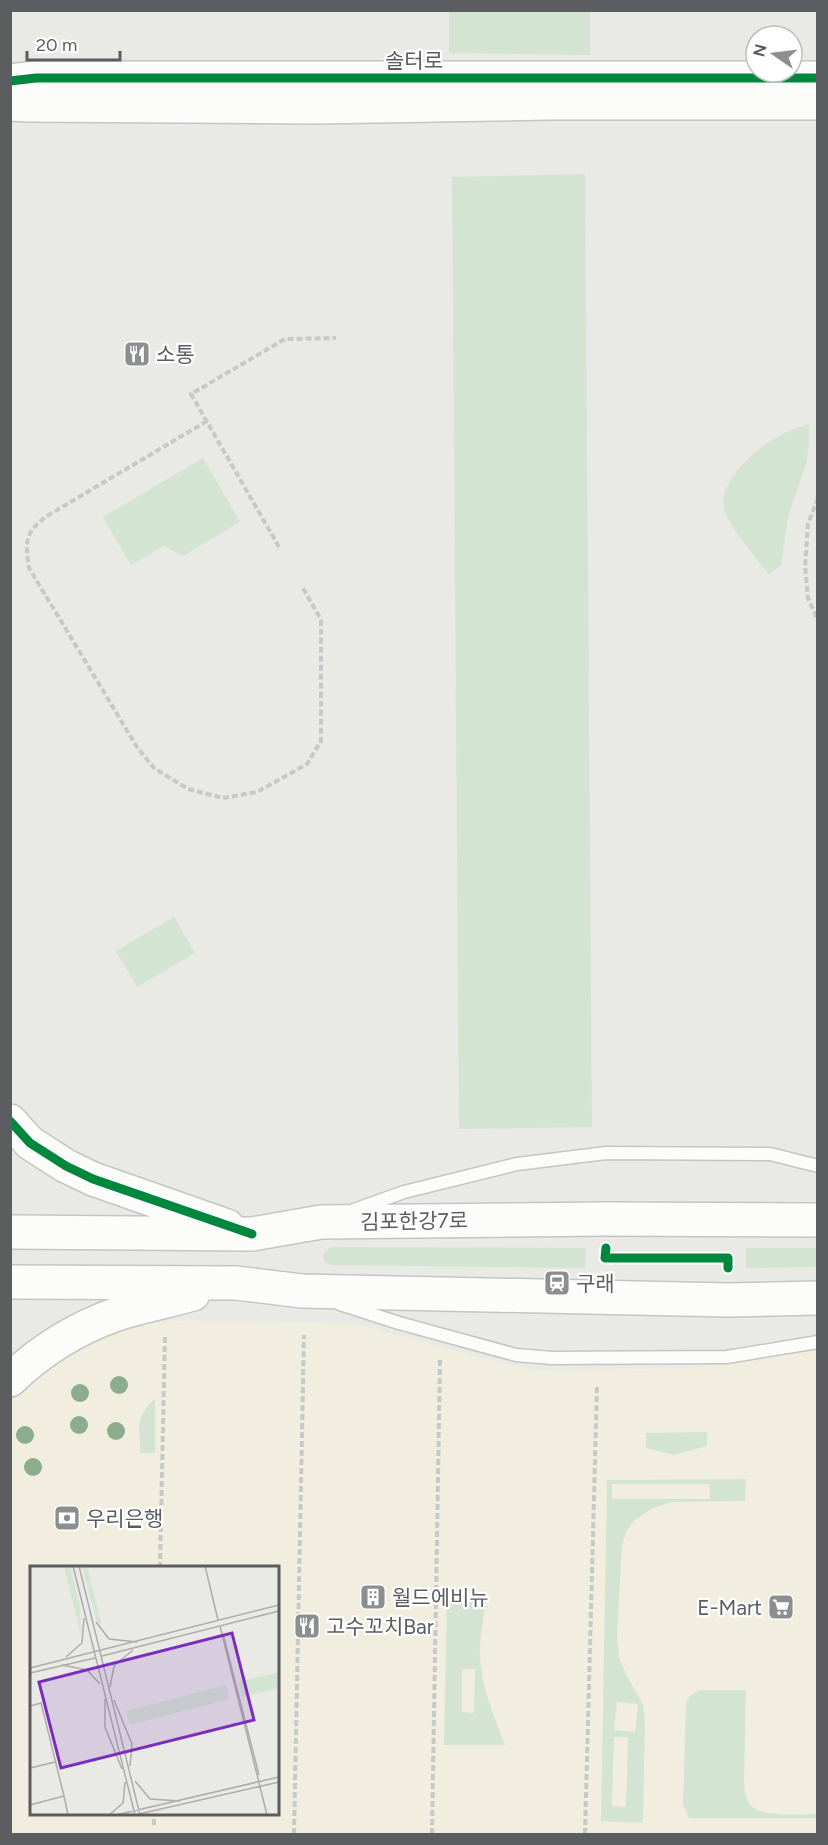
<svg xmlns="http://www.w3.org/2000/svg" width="828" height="1845" font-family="Figtree,'Noto Sans KR',sans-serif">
	<rect width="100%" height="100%" fill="#e9e9e5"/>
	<path fill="#f2eedf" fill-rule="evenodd" d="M177,1321L355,1324L456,1351L535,1371L691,1368L817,1348V1834H11V1397L67,1349L129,1325ZM32,1568H278V1814H32Z"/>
	<path fill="#d4e4d2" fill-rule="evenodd" d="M449,11H590V55L449,53Z
		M585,174L592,1127L459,1129L452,177Z
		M809,424V446L806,464L788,517L781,565L769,574C756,558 730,528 724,509C721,496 727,485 734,475C753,449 778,433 809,424Z
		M203,458L240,522L183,556L164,546L131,565L103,517Z
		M174,917L195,953L137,987L116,951Z
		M331,1247L586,1248L585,1268L330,1265L324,1261L323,1256L325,1251Z
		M746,1248H817V1267L746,1268Z
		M155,1399V1453H140C140,1428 134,1417 155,1399Z
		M707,1432V1446L674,1455L646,1448V1433Z
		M746,1479L745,1501L671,1502L651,1509L634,1521L627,1530L622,1546L617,1636L619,1657L627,1676L643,1705L645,1719L643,1823L601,1821L607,1480ZM612,1484H709L710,1499H612ZM617,1702L638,1704L635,1732L614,1730ZM614,1737H628L626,1807L612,1806Z
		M447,1597H487C484,1617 479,1638 480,1658C482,1688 494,1717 505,1745H444ZM462,1669H475L474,1713L462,1712Z
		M699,1690H746L744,1781C745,1789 745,1798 750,1805C762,1818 801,1814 817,1814V1818H689L683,1805L686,1704L689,1697Z"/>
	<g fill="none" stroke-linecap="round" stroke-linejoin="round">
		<defs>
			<path id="lane" d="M354,1210L404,1192L517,1164L606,1153L770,1154L818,1166
				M340,1304L399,1323L516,1355L552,1358L727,1357L818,1342"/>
			<path id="secondary" d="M10,81L36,78H818
				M10,104L30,105L316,107L548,103H818
				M10,1121L30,1143L66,1166L93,1179L227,1226
				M10,1232L252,1234L321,1222L606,1219L818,1220
				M10,1282L236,1283L302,1291L728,1300L818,1298
				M10,1380C40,1351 77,1328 117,1314C142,1306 168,1301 193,1294"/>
		</defs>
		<use href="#lane" stroke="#c5c5c5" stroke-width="15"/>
		<use href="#secondary" stroke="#c5c5c5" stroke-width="36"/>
		<path stroke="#c5c9c7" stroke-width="4" stroke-dasharray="6 3" stroke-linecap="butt" d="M207,421L47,516C25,532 25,541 29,568L137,747L154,768L188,789L223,798L257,792L307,764L321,741V620L303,588
			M818,498L808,524L805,566L808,598L818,621
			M279,547L191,394L285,339L336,338
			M606,1249L605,1258H728V1268
			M160,1568L165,1334
			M154,1825V1814
			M294,1834L304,1335
			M432,1834L440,1359
			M585,1834L597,1386"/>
		<use href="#lane" stroke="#fcfcfb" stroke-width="12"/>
		<use href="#secondary" stroke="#fcfcfb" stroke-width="33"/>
		<defs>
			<path id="cycleway" d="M10,81L36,78H818
				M10,1121L30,1143L66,1166L93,1179L252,1234
				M606,1248L605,1258H728V1268"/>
		</defs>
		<use href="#cycleway" stroke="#fff" stroke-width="13"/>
		<use href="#cycleway" stroke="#00873e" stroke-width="9"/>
	</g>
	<g fill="#8cad8c">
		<circle cx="119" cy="1385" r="9"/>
		<circle cx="80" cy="1393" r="9"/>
		<circle cx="79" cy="1425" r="9"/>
		<circle cx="116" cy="1431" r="9"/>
		<circle cx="25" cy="1435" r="9"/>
		<circle cx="33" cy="1467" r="9"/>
	</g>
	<defs>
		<symbol id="restaurant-square" viewBox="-11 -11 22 22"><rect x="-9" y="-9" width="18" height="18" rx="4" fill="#8d8e8f" stroke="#fff"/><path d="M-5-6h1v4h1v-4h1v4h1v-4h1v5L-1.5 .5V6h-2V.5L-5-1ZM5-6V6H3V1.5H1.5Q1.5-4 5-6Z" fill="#fff"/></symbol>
		<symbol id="station-square" viewBox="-11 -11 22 22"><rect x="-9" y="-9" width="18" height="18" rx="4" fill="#8d8e8f" stroke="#fff"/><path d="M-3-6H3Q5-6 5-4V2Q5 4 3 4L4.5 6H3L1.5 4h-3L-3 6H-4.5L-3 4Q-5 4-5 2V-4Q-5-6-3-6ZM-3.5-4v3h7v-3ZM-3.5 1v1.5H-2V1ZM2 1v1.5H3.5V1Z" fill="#fff"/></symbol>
		<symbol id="bank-square" viewBox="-11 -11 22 22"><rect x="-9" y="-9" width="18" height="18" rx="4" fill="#8d8e8f" stroke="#fff"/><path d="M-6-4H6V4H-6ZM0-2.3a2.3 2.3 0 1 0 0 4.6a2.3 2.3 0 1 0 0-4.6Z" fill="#fff"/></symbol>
		<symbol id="building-square" viewBox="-11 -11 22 22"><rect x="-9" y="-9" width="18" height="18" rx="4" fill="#8d8e8f" stroke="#fff"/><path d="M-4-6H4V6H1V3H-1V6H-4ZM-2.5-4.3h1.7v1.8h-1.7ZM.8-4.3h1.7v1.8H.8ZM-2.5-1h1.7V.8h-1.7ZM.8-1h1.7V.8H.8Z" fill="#fff"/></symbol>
		<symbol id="supermarket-square" viewBox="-11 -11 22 22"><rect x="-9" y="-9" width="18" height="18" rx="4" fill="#8d8e8f" stroke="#fff"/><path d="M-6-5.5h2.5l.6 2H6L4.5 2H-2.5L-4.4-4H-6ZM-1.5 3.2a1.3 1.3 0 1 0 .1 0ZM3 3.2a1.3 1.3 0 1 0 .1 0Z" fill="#fff"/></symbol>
	</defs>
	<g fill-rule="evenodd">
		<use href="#restaurant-square" x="122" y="339" width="30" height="30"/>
		<use href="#station-square" x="542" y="1268" width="30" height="30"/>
		<use href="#bank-square" x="52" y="1503" width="30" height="30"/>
		<use href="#building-square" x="358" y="1582" width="30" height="30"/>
		<use href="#supermarket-square" x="766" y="1592" width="30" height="30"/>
		<use href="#restaurant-square" x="292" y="1611" width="30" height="30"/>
	</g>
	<g text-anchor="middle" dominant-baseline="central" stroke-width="4.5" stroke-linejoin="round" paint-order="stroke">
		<g font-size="21" fill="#5b5d61" stroke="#fff">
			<text x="414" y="60">솔터로</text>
			<text transform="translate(414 1221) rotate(-1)">김포한강7로</text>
		</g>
		<g font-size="21" fill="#5b5d61" stroke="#fff" text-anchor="start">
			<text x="156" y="354">소통</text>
			<text x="576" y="1283">구래</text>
			<text x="86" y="1518">우리은행</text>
			<text x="392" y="1597">월드에비뉴</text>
			<text x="762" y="1607" text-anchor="end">E-Mart</text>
			<text x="326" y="1626">고수꼬치Bar</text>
		</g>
	</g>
	<g transform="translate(30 1566)">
		<rect width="249" height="249" fill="#e9e9e5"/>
		<path d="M40,0L50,40L51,69L34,1ZM52,0H57L72,60L67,56ZM249,106V122L212,131L208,116ZM196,119L199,133L100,159L96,145Z" fill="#d4e4d2"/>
		<path fill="none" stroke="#acadac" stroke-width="1.5" d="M43,0L105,249M49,0L110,249M175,0L188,54M66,56L79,73L107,76M190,60L237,249M193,68L229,209M72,90L249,45M36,91L52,77L54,52M32,99L57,104L70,118M0,102L249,39M0,107L65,92M80,121L84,100L103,84M75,133V161L92,203M84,134L102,178L100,200M0,140L11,137L34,230L0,239M0,202L25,196M105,215L120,233L150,235M34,230L38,249M109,248L249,216M79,249L93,237L95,216M86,249L249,211"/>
		<path fill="#7b2cbf" fill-opacity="0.15" stroke="#7b2cbf" stroke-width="3" d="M202,67L224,154L31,202L9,116Z"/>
		<rect width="249" height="249" fill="none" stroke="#5b5d61" stroke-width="3"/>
	</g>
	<rect width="828" height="1845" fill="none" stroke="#5b5d61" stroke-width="24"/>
	<g transform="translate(774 54) rotate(284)"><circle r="28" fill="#ffffff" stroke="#bdbec0" stroke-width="1.5"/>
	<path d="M0-4.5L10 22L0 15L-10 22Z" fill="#8d8e8f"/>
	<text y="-9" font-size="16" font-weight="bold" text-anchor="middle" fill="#5b5d61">N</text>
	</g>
	<path d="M27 51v9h93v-9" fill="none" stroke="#5b5d61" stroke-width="3"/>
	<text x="36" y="51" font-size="18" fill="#5b5d61" stroke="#ffffff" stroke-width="4.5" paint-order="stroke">20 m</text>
</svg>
